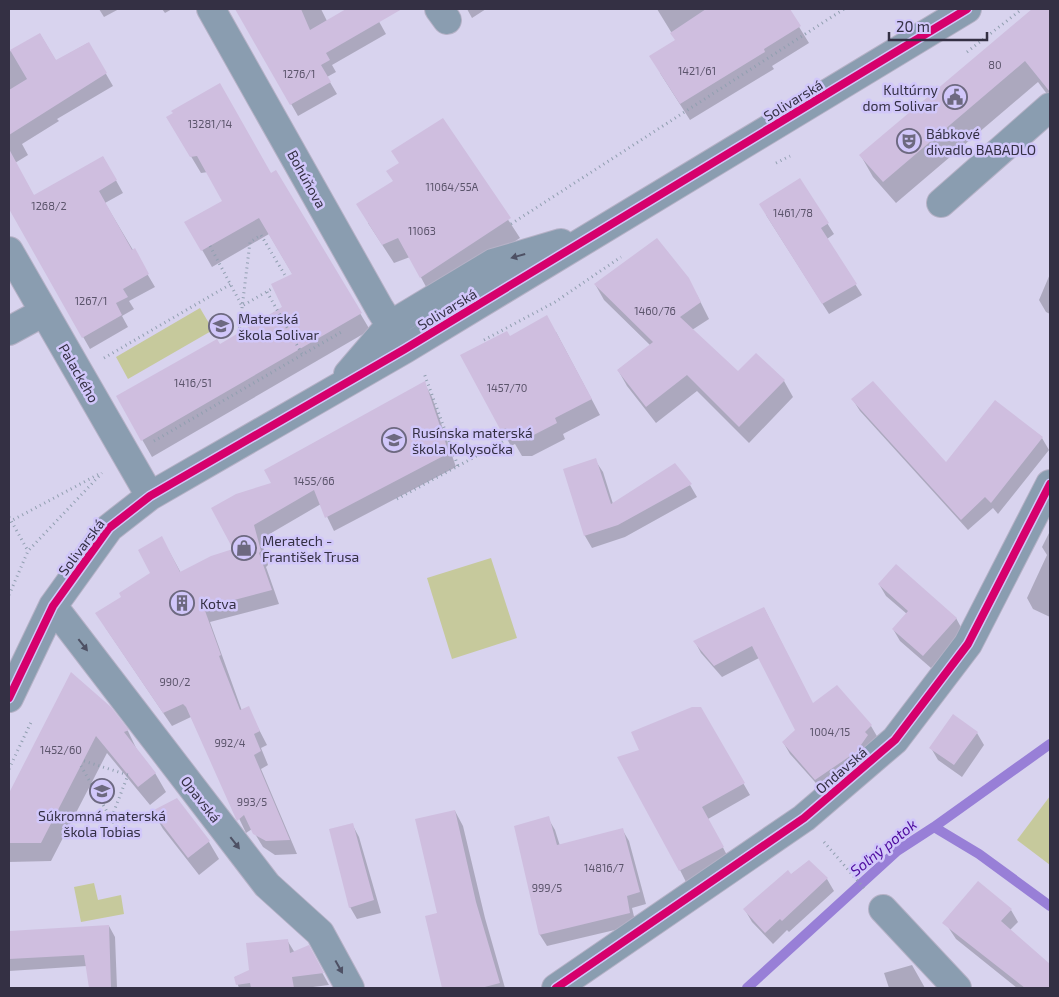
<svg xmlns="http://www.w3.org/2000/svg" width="1059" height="997" font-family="'Exo 2',sans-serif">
	<rect width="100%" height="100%" fill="#d8d3ee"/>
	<path fill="#c6c99c" d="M200,308L213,330L128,379L116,357Z
		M491,558L517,638L452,659L427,578Z
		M1050,796V865L1017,840Z
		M94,883L98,900L121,895L124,914L81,922L74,887Z"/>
	<path fill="#0003" d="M99,9H119L104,17Z
		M162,9H172L165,13Z
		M237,9H321L327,21L349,9H372L386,34L332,65L336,72L327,77L337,94L298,116Z
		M467,9H486L472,18Z
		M657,9H788L809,43L772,66L774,69L690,120L660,73L676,40Z
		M1033,9H1050V98L1038,82L896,203L873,177L861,156Z
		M40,34L56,61L88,43L113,86L57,119L59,121L22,144L28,155L15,163L34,196L103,157L123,193L105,203L155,287L129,301L134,309L122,316L128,327L90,349L9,206V52Z
		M443,120L520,238L431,296L410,257L394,263L368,223L394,181L400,164Z
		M177,133L271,175L276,172L370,330L152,457L118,397L219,346L283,307L293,275L269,234L212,267L186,222L224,201L208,172L201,173Z
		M800,180L834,234L827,239L862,295L829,314L766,215Z
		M1050,274V314L1046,312L1039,300Z
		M595,284L697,295L709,319L692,330L738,373L784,381L793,397L749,443L697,391L656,423L627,386L618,370L651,346L604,300Z
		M556,332L600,415L563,434L565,439L532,456H522L515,444L511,446L502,430L509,337Z
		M424,383L432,397L456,467L334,531L321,504L261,539L268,565L266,567L279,604L210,622L242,711L248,708L267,745L261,748L268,765L261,769L297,854L275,855L263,847L252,829L246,833L191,717L172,726L105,627L123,597L152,573L169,551L181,573L235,550L273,484Z
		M853,400L946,464L1042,438L1049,450L998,514L993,508L968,530L860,411Z
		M595,460L603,472L613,504L690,485L697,497L625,537L592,548L585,536L564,470Z
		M1050,531V617L1033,609L1027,598L1047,555L1042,547Z
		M879,584L956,618L963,631L931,668L900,641L893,629L907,614L886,596Z
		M764,608L813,705L871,726L878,738L823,791L790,754L783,742L797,731L759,658L722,677L701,653L695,642Z
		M71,674L110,708L128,731L137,750L155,773L166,792L150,805L107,753L51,861L9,862V795Z
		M700,708L750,795L708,819L729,859L686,882L680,870L641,751Z
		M977,733L984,745L962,777L938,760L931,748Z
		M176,800L209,842L219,859L199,875L163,829L153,812Z
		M455,811L463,826L485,918L505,988H443L427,917L438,914Z
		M548,818L555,830L560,846L622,829L629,841L646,904L632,908L636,925L547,946L540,935L516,827Z
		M352,824L359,837L381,913L357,919L350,907Z
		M809,861L827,879L834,891L789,932L787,930L773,944L752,922L745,910Z
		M1011,910L1018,922L1010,930L1050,965V988H1017L956,939L948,927Z
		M109,926L115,937L117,988H90L87,966L9,971V933Z
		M287,940L295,953L308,947L329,985L305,988H239L235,977L250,971Z
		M912,965L925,988H889L884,973Z"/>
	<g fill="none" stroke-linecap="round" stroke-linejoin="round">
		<path stroke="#987fd7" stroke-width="10" d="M934,827L979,854L1050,906
			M747,988L897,851L934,827L1050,744"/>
	</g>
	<path fill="#cfbedf" d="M235,9H301L310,30L346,9H402L326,53L330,60L321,65L331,82L290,105Z
		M706,9H790L801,26L764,49L765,52L680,104L649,56L675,40L670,33Z
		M1032,9H1050V92L1025,61L883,182L859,155Z
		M40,33L56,60L89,42L107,73L9,135V90L27,79L10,50Z
		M220,83L271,173L276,170L362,313L141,441L116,396L217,339L220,344L282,307L271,284L292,274L259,218L201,251L184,222L222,201L197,156L190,157L166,117L173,113L171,111Z
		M443,118L511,218L420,278L398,238L382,245L356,204L393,181L386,171L399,163L391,151Z
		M9,149L34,195L103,156L117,180L99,191L132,250L135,248L149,274L123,289L128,297L116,303L122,315L82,338L9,209Z
		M800,178L829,223L821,228L857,284L822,304L759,204Z
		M657,238L689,278L701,302L680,317L738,371L756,353L785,380L739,427L687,375L646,407L617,370L653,342L594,284Z
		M547,315L592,399L555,418L557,423L522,441H512L506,428L501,431L460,355L507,331L510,336Z
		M425,381L449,453L325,518L314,490L254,525L261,551L259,553L272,590L204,608L221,655L219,656L240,710L249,706L260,731L254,734L261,751L254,755L290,840L266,841L253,834L244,815L237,821L236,819L186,707L183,704L163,713L95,613L121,597L119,593L150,573L138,550L162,536L180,572L211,556L233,549L211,508L236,494L271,483L264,470Z
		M873,381L946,462L995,400L1043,437L991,503L985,497L961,520L851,399Z
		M596,458L611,504L675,463L692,484L618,525L584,536L563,469Z
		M896,564L957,618L923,656L892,629L908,611L878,584Z
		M764,607L813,703L837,685L872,725L865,732L868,735L856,752L815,780L782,742L795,730L752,646L714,666L693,641Z
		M71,672L111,707L129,730L124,732L156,773L138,787L96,736L41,843H9V793Z
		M692,707H701L745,783L702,807L724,847L679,871L617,757L639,750L631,732Z
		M953,714L978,732L954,765L929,748Z
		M177,798L210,841L188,858L152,811Z
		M455,810L476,902L500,983L481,988H442L425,916L437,913L415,819Z
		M549,816L557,845L623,828L640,892L627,896L630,913L539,935L514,826Z
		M353,823L374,900L349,908L329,829Z
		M809,860L828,878L782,921L780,919L765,933L743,909L788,870L791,874Z
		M978,881L1012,909L1001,921L1050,964V988H1025L942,923Z
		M109,925L111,988H89L84,955L9,959V931Z
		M288,939L290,953L309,945L324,973L292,977L294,988H251L250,983L236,985L234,977L249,970L246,943Z"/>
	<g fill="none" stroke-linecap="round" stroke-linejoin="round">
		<defs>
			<path id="minor" d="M211,9L380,309L405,349
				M439,9L447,20
				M941,203L1050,107
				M9,251L150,496
				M9,331L44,312
				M348,374L390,325L493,263L561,243
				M53,606L267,885L320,933L350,988
				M9,698L53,606L109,528L150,496L405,349L967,9
				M883,909L957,988
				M556,988L804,818L895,740L968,644L1050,484"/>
		</defs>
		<use href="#minor" stroke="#b5b1c6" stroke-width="30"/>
		<path stroke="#919fb0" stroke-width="3" stroke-dasharray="1 4" stroke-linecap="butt" d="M967,52L1022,9
			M776,163L790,156
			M511,224L844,9
			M210,246L242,306L273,288
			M267,292L302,354
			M239,333L250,242L261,235L286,277
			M484,340L555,302L621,257
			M104,358L231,284
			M154,441L343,331
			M458,466L506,440
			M397,499L458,466L424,373
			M9,517L28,551
			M9,522L99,474
			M9,595L28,551L102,473
			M84,761L128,775L111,819
			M81,766L117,829
			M9,769L32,720
			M824,842L864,888"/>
		<use href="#minor" stroke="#8a9db0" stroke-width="28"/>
		<defs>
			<path id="cycleway" d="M9,698L53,606L109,528L150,496L405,349L967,9
				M556,988L804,818L895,740L968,644L1050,484"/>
		</defs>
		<use href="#cycleway" stroke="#d1c7fa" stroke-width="11"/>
		<use href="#cycleway" stroke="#d6006c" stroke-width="8"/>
	</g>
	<defs><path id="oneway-solid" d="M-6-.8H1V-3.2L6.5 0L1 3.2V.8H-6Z" transform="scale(1.25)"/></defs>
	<g fill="#4e5164">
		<use href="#oneway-solid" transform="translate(518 256) rotate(164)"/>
		<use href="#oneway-solid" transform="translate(83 645) rotate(52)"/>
		<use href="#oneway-solid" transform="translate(235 843) rotate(52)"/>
		<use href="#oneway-solid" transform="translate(339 967) rotate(61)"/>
	</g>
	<defs>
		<symbol id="civic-ring" viewBox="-11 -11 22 22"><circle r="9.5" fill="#d1c7fa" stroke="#6d6980" stroke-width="1.5"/><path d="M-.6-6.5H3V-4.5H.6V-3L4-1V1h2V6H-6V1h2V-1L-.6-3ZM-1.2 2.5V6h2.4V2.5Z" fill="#6d6980"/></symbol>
		<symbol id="theatre-ring" viewBox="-11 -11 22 22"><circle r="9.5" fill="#d1c7fa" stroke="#6d6980" stroke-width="1.5"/><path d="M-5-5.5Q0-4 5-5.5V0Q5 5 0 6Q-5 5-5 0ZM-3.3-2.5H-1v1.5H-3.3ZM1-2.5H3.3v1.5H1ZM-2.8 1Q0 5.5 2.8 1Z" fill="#6d6980"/></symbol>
		<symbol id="school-ring" viewBox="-11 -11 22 22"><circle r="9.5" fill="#d1c7fa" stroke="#6d6980" stroke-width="1.5"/><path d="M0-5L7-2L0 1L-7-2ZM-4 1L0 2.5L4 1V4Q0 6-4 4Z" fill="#6d6980"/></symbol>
		<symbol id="shop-ring" viewBox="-11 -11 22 22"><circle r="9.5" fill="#d1c7fa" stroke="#6d6980" stroke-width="1.5"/><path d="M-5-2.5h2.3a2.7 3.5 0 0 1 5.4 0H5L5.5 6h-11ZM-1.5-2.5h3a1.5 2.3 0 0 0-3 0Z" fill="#6d6980"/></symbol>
		<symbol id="building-ring" viewBox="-11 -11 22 22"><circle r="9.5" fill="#d1c7fa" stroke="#6d6980" stroke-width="1.5"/><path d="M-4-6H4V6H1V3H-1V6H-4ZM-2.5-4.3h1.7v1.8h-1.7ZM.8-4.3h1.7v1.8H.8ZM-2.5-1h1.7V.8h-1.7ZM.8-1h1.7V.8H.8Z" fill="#6d6980"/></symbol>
	</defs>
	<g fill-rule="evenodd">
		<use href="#civic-ring" x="941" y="83" width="28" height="28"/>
		<use href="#theatre-ring" x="895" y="127" width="28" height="28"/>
		<use href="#school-ring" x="207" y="312" width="28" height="28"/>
		<use href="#school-ring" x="380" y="426" width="28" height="28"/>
		<use href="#shop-ring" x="230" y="534" width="28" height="28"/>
		<use href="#building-ring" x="168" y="589" width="28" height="28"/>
		<use href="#school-ring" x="88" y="777" width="28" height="28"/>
	</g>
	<g text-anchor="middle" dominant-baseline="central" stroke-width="5" stroke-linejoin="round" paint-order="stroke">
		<g font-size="11" fill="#5b546b">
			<text x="995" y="64">80</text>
			<text x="697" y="70">1421/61</text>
			<text x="299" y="73">1276/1</text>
			<text x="210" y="123">13281/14</text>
			<text x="452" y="186">11064/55A</text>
			<text x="49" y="205">1268/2</text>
			<text x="793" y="212">1461/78</text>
			<text x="422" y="230">11063</text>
			<text x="91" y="300">1267/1</text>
			<text x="655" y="310">1460/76</text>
			<text x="193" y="382">1416/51</text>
			<text x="507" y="387">1457/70</text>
			<text x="314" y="480">1455/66</text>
			<text x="175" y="681">990/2</text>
			<text x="830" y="731">1004/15</text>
			<text x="230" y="742">992/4</text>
			<text x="61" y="749">1452/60</text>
			<text x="252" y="801">993/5</text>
			<text x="604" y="867">14816/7</text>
			<text x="547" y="887">999/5</text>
		</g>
		<g font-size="14" fill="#343044" stroke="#d1c7fa" text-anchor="start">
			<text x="938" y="89" text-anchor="end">Kultúrny<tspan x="938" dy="16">dom Solivar</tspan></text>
			<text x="926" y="133">Bábkové<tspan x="926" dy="16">divadlo BABADLO</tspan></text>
			<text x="238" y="318">Materská<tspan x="238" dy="16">škola Solivar</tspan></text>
			<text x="412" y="432">Rusínska materská<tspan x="412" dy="16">škola Kolysočka</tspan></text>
			<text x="262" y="540">Meratech -<tspan x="262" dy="16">František Trusa</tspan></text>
			<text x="200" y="603">Kotva</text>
			<text x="102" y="815" text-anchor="middle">Súkromná materská<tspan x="102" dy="16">škola Tobias</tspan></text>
		</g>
		<g font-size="14" fill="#343044" stroke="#d1c7fa">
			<text transform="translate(793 100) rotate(-31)">Solivarská</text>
			<text transform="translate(307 179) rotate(61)">Bohúňova</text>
			<text transform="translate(447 309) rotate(-31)">Solivarská</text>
			<text transform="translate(79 373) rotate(60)">Palackého</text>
			<text transform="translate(81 547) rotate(-53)">Solivarská</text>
			<text transform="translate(841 770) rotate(-41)">Ondavská</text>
			<text transform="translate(201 799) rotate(52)">Opavská</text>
		</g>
		<g font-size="15" font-style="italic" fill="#4f0d9f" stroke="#d1c7fa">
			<text transform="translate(883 847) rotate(-39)">Soľný potok</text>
		</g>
	</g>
	<rect width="1059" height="997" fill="none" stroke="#343044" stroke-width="20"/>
	<path d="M889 32v8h98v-8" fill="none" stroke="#343044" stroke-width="2.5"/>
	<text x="896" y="32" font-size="15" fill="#343044" stroke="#d1c7fa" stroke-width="4" paint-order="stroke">20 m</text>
</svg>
